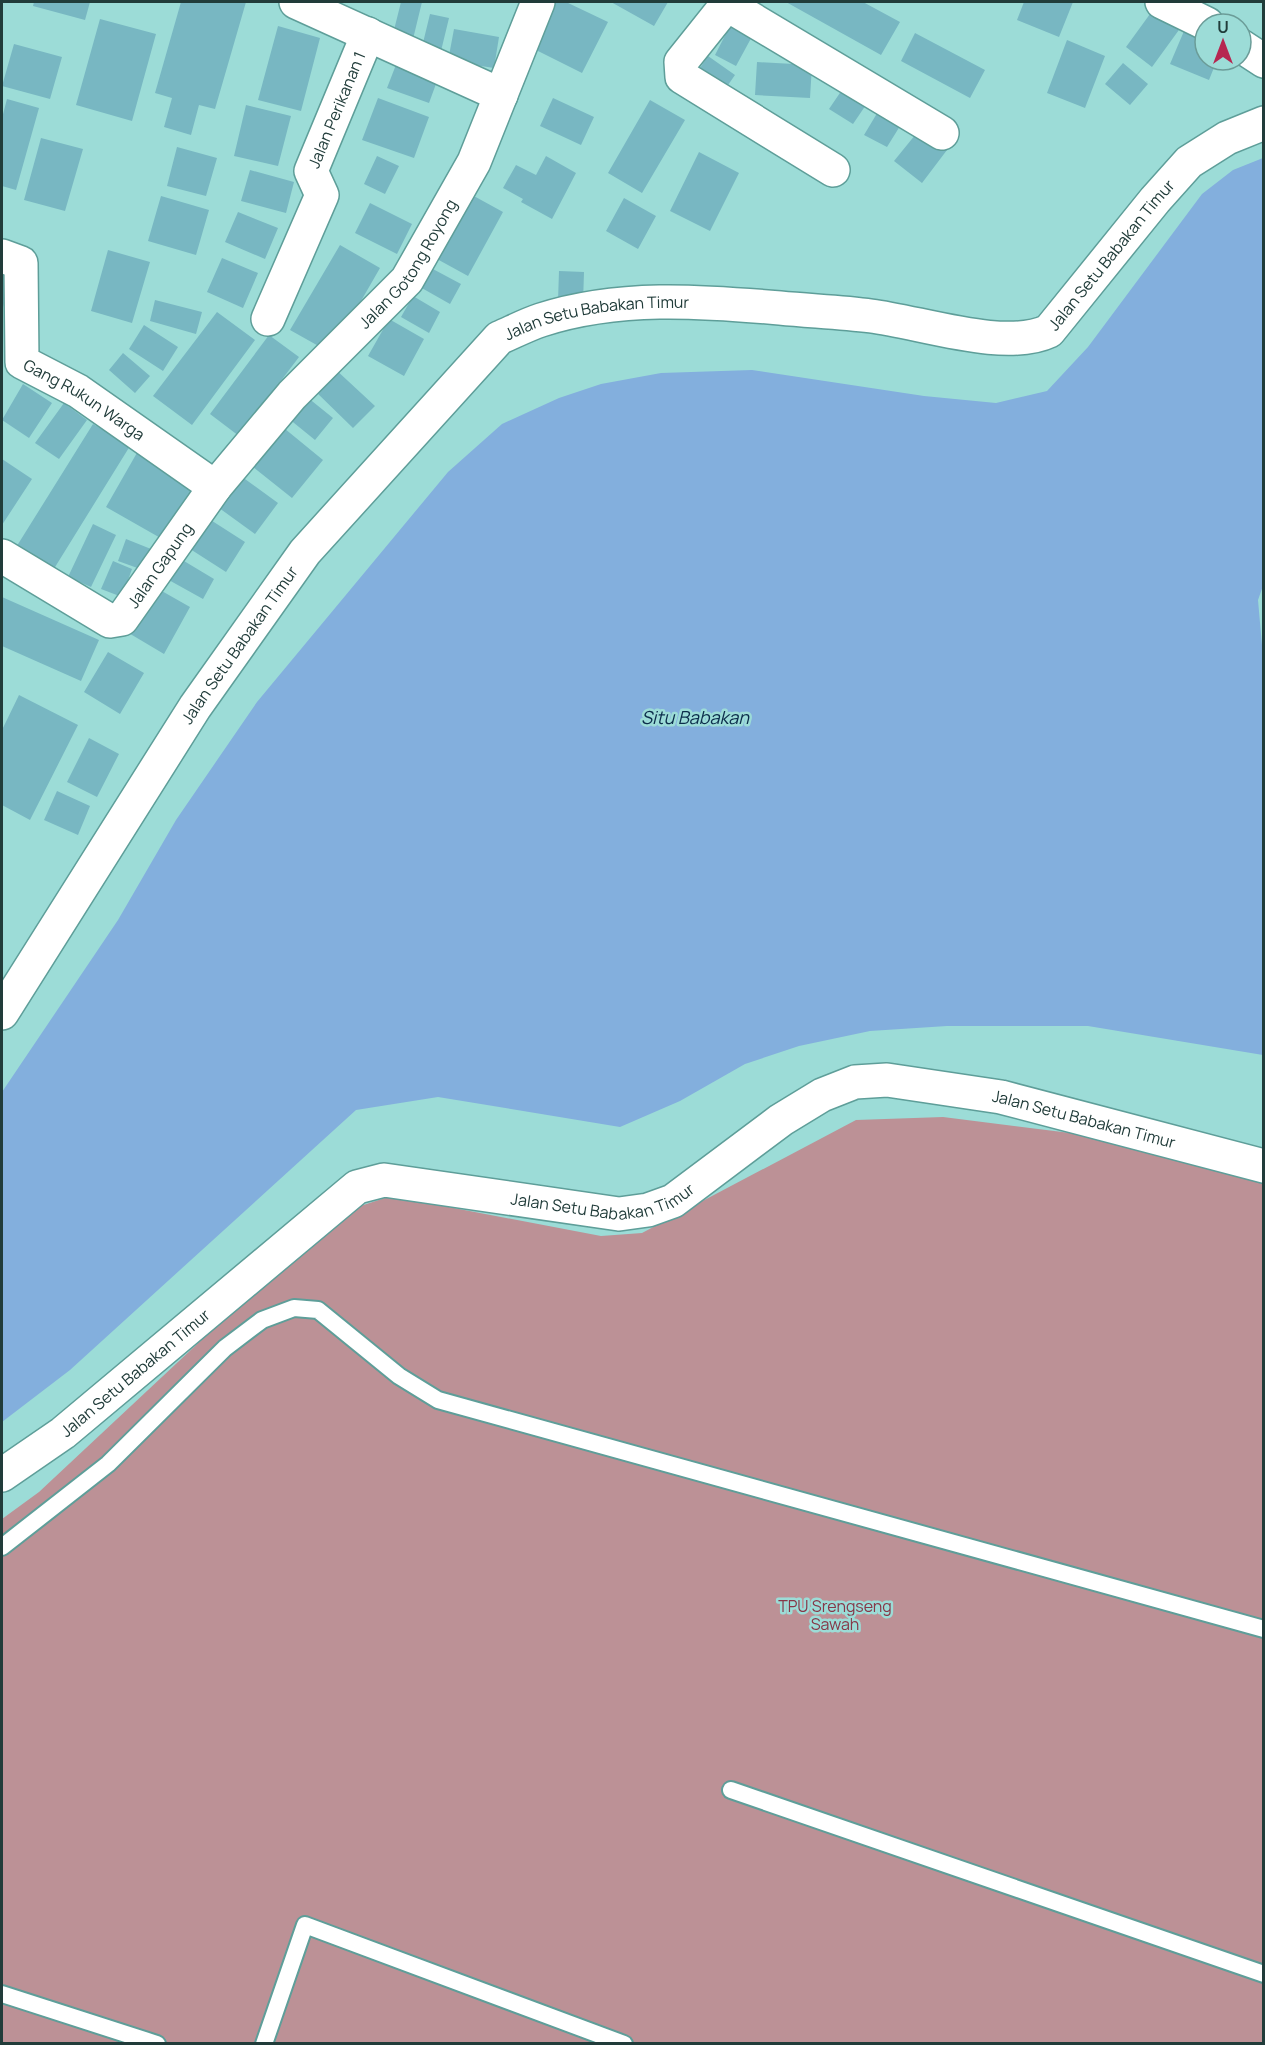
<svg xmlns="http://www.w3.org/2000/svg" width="1265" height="2045" font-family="Manrope,sans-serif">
	<rect width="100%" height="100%" fill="#9cdcd7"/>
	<path fill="#bc9196" d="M943,1117L1263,1157V2043H2V1519L39,1492L336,1214L391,1196L601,1236L642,1233L856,1120Z"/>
	<path fill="#83afdd" d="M1263,158L1264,583L1258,600L1264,668L1263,1055L1088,1026H947L870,1031L799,1046L745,1064L680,1101L620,1127L438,1097L356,1110L70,1370L2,1422V1092L118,920L176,820L257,702L448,472L502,424L559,398L601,384L661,373L752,370L924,396L996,403L1047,391L1088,347L1202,194L1233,170Z"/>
	<path fill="#78b7c2" d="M34,2H90L85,20L33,6Z
		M181,2H246L215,109L199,105L191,135L164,127L172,98L155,93Z
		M401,2H422L413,39L393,34Z
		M553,2H566L608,22L582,73L530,47Z
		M611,2H668L654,26Z
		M786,2H863L900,22L881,55Z
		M1024,2H1073L1059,37L1017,20Z
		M1158,3L1184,23L1152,67L1126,47Z
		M430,14L449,18L441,51L422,47Z
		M100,19L156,34L132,121L76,105Z
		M733,20L755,31L736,66L715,55Z
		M1187,24L1205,32V60H1217L1209,80L1170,64Z
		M278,26L320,38L301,111L258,100Z
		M454,29L499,37L494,68L448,61Z
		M915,33L985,70L970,98L901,61Z
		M1067,40L1105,56L1085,108L1047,93Z
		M14,44L62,57L50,99L2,86Z
		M708,56L735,75L719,98L692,80Z
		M399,57L440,73L429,103L387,88Z
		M757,62L812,65L810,98L755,95Z
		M1123,63L1148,84L1130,105L1105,84Z
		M846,84L870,99L853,124L829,109Z
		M378,98L429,117L414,158L362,140Z
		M553,98L594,117L581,145L540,126Z
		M7,99L39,108L16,190L2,186V118Z
		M650,100L685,120L642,193L608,173Z
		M246,105L291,116L278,166L234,156Z
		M882,105L905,118L887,147L864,135Z
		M920,129L947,150L922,183L894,161Z
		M41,138L83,149L65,211L24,200Z
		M177,147L217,158L206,196L167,186Z
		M699,152L739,173L710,231L670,211Z
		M377,156L399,166L385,194L364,184Z
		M546,156L576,173L552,219L521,202L523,199L503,188L516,165L536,175Z
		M250,170L294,182L286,213L241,201Z
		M472,195L503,212L468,276L437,259Z
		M161,196L209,210L196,255L148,241Z
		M624,198L656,216L638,249L606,231Z
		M370,203L412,224L397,254L355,233Z
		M238,212L278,228L265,259L225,242Z
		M340,245L380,268L331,353L290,330Z
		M108,250L150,262L132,323L91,311Z
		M222,258L258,273L243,308L207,292Z
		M431,268L461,284L450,304L420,287Z
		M2,269L13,272L2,311Z
		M559,271L584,272L583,303L558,301Z
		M413,296L440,312L429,333L401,317Z
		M155,300L202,312L196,334L150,321Z
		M217,312L255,340L192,425L153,396Z
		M389,319L424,339L404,376L368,356Z
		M144,325L178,347L163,371L129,349Z
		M269,335L299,357L239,436L210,414Z
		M123,353L150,376L135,393L109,370Z
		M334,368L375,406L353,428L313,389Z
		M23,384L52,403L29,438L2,420Z
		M302,393L333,418L315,440L283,414Z
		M64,403L87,420L59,459L35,443Z
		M93,424L130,446L52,572L15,549Z
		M279,424L323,460L292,498L248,463Z
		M138,451L197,484L164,540L106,507Z
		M2,459L32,479L2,525Z
		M238,474L278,503L255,534L215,505Z
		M206,517L245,542L226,572L187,547Z
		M93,524L116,535L91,587L68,577Z
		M126,539L151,549L143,570L118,561Z
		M179,558L214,579L203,599L167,579Z
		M113,561L132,569L122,597L101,589Z
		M153,586L190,607L164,654L127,632Z
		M2,597L99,640L81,681L2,646Z
		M108,652L144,673L120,714L84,692Z
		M19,695L78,725L30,820L2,805V730Z
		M89,738L119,754L97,797L67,782Z
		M57,791L90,806L78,835L44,820Z"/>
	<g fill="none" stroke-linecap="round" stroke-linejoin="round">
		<defs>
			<path id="service" d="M2,1547L108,1464L225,1348L262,1320L294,1308L318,1310L399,1376L438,1400L1264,1629
				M731,1790L1264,1974
				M2,1994L157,2044
				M264,2044L305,1925L624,2044"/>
			<g id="minor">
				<path d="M296,2L501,95"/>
				<path d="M729,2L681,62L682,77L833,170"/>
				<path d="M732,2L738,11L942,133"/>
				<path d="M1162,2L1207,24"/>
				<path d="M1241,46L1264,61"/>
				<path id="s1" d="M2,256L21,263L22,362L78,391L215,487"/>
				<path id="s2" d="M268,319L322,195L311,171L368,34"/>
				<path id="s3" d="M2,556L110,621L122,619L215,487L292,395L407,280L474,162L538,2"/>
				<path id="s4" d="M2,1013L195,707L305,552L499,338C513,332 526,325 541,320C618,295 700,301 780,308C810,311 841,312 871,316C920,322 1005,352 1049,331L1155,200L1189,162L1227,138L1264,123"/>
				<path id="s5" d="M2,1475L63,1433L357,1187L384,1180L619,1214L648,1210L673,1201L781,1120L822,1095L855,1082L887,1080L1001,1097L1264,1166"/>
			</g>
		</defs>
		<use href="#service" stroke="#5e9e99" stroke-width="20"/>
		<use href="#minor" stroke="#5e9e99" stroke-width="36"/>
		<use href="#service" stroke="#fff" stroke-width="16"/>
		<use href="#minor" stroke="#fff" stroke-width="33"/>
	</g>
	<g text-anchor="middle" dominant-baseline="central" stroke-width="5" stroke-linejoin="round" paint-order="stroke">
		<g font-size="16" fill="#213c3a" stroke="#9cdcd7">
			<text stroke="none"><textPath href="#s2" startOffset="228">Jalan Perikanan 1</textPath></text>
			<text stroke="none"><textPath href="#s4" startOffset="1498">Jalan Setu Babakan Timur</textPath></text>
			<text stroke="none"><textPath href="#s3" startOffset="596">Jalan Gotong Royong</textPath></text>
			<text stroke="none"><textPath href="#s4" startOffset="942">Jalan Setu Babakan Timur</textPath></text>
			<text stroke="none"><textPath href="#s1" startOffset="192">Gang Rukun Warga</textPath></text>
			<text stroke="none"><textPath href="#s3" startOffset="204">Jalan Gapung</textPath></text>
			<text stroke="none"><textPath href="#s4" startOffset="438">Jalan Setu Babakan Timur</textPath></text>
			<text stroke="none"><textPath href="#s5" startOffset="1230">Jalan Setu Babakan Timur</textPath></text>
			<text stroke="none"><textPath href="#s5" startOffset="708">Jalan Setu Babakan Timur</textPath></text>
			<text stroke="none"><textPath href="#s5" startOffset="168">Jalan Setu Babakan Timur</textPath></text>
		</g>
		<g font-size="16" fill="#873748" stroke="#9cdcd7">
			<text x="835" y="1606">TPU Srengseng<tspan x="835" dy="18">Sawah</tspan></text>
		</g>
		<g font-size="18" font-style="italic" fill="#0c2d4b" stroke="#9cdcd7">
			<text x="695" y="717">Situ Babakan</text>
		</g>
	</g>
	<rect width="1265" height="2045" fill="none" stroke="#213c3a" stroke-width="6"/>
	<g transform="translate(1223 42)"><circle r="28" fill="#9cdcd7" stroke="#6b9c98" stroke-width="1.5"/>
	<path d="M0-4.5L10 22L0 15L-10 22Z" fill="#b62650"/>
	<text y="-9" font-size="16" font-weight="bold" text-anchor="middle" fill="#213c3a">U</text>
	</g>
</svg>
